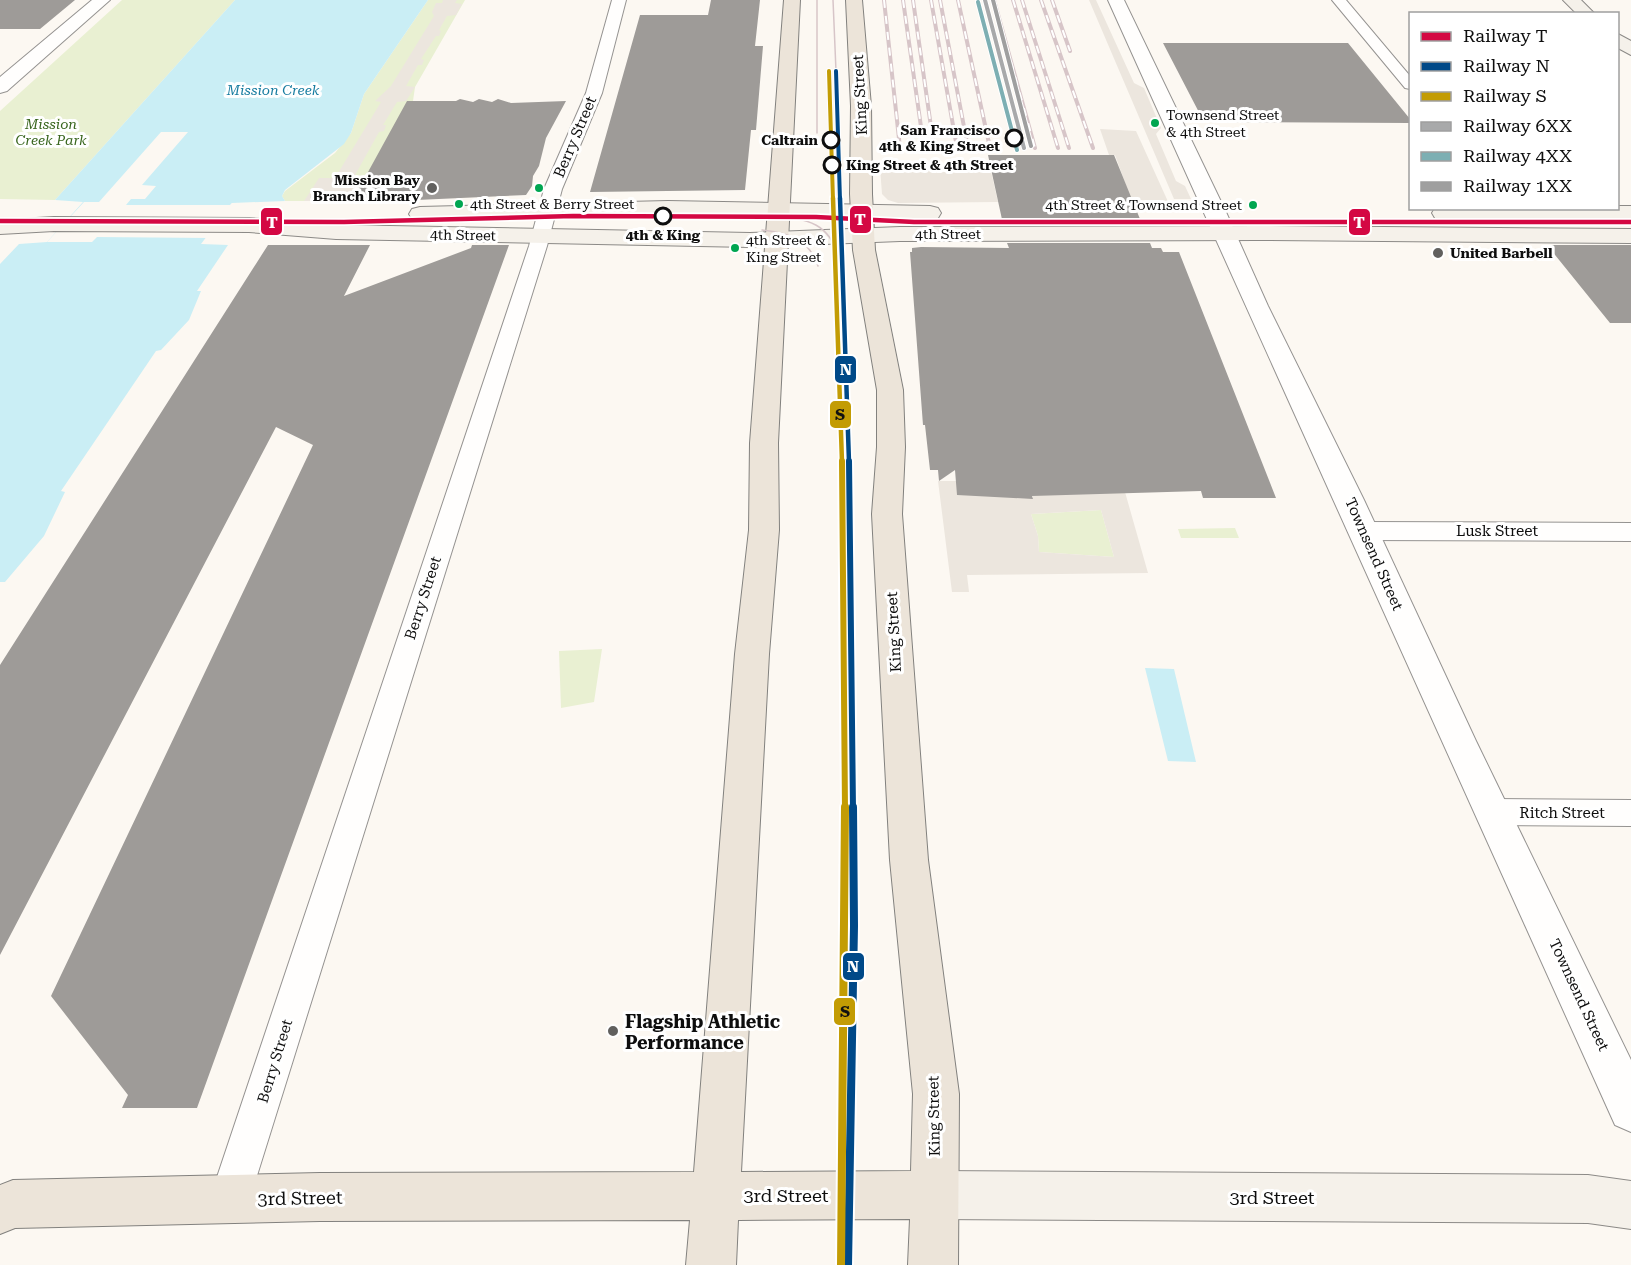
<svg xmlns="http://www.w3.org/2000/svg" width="1631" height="1265" font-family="'Roboto Serif',serif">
	<rect width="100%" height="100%" fill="#fcf8f2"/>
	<path fill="#e9f0d2" d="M122,0H235L55,200L0,199V111Z
		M428,0H465L415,87L413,101L353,201H285L282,196L285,191L335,153L351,133L364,94Z
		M1101,510L1114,557L1039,552L1038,536L1031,514Z
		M1235,528L1239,538H1181L1178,529Z
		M602,649L594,702L561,708L559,651Z"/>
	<path fill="#ece6de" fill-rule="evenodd" d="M443,0H457L455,3L462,4L456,15L447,16L439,30L441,31L439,36H436L421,59L424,60L422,65H418L406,86L415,87L406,101L397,102L383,125H386L384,131L379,132L349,186L360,187L353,201H304L319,178H335L381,102L375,101L391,86L434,16L432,12L436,3H442Z
		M1089,0H1096L1134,83L1144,88L1161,128L1156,134L1176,181L1185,186L1191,199H1174Z
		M1100,129L1136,131L1170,206L1155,208L1132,202L1115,155H1109Z
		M880,167H990L998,202L898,203L888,200L882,194Z
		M938,481H957L1033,498L1032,495L1125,492L1148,573L967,575L969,592H952ZM1101,510L1114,557L1039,552L1038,536L1031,514Z"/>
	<path fill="#caeef5" d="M235,0H428L364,94L351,133L344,144L285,190L282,196L285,201L232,203L201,244L228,245L197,291H201L189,320L161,350L156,351L61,491L65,492L44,536L5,582H0V264L19,244L47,242L83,202L55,200Z
		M1145,668L1174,669L1196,762L1168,761Z"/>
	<path fill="#fcf8f2" d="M161,132H188L142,185L156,186L145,199H131L126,205H230L232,203H265L263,206H233L210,238L97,237L92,242H47L84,202H99Z"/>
	<path fill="#9e9b98" d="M0,0H75L40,29H0Z
		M711,0H760L755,46H763L756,130H751L745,190L590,192L640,15H708Z
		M1163,43H1348L1410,119V123L1204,122Z
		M460,99L473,102L479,99L492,102L498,99L511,103L566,101L546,138L539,166L533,176L532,186L526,195L351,203L407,101H456Z
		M988,155H1114L1142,224H1003Z
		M1007,243H1150L1152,248H1161L1163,252H1179L1276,498H1203L1201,491L1032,496L1033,499L957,495L955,470L939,481L938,470H930L925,425H923L910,252H912V248L921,247L1009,248Z
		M268,245H370L344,296L471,248L472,245H509L197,1108H122L128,1095L51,996L313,445L276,427L0,955V665Z
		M1547,245H1631V323H1610Z"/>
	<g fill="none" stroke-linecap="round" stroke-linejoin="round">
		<defs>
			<path id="minor" d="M612,0H626L602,93L562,189L547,246L250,1198L244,1212L230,1218L216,1212L210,1198L529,246L544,189L586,93Z
				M1332,0H1346L1410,76V89L1405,88Z
				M1363,522L1631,523V541L1363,540L1354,537L1351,531L1354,525Z
				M1493,799L1631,800V826L1493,825L1482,821L1478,812L1482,803Z"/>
			<path id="tertiary" d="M92,0H110L7,91L0,93V77Z
				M1108,0H1124L1226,212L1268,306L1364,500L1476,741L1631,1060V1132L1615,1125Z"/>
			<path id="secondary" d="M1563,0H1581L1595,14H1577Z
				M1618,34L1631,41V55L1618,48Z
				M668,201L930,206L938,208L941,213L938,218L930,220L668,215L420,221L412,219L409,214L412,209L420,207Z
				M1618,206H1631V220H1443L1435,218L1432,213L1435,208H1618Z
				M54,217L249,218L336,225L750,233L900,227L1258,226L1631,229V243L1258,240L900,241L750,247L336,239L249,232L54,231L0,234V220Z
				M934,1171L1588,1175L1631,1181V1229L1588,1223L934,1219L917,1212L910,1195L917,1178Z"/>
			<path id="primary" d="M784,0H800L778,443L779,530L769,654L741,1172L911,1171L913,1094L890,860L872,514L877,447V390L853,250L850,194L851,106L846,0H862L871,106L872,194L875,250L903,390L905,447L902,514L928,860L959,1094L958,1265H908L910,1219L738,1220L736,1265H686L690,1220L320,1221L15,1228L0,1234V1185L13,1180L320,1173L694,1172L735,654L749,530L750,443Z"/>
		</defs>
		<use href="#minor" stroke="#959391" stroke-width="2"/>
		<use href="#tertiary" stroke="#959391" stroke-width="2"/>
		<use href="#secondary" stroke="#8c8a87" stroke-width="2"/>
		<use href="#primary" stroke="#82817e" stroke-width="2"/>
		<use href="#minor" fill="#fffefd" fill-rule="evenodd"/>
		<use href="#tertiary" fill="#fffefd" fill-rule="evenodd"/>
		<use href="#secondary" fill="#f5f1ea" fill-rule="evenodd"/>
		<use href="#primary" fill="#ece4d9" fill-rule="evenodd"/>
		<path stroke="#d7c5c8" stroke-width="1.5" d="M817,0V133
			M833,0L836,71
			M768,216C809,218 831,222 842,266
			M762,230C789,233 809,239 818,266"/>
		<defs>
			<path id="rail" d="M884,0L900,148
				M903,0L924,148
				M913,0L934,148
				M931,0L957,148
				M940,0L968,148
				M958,0L990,148
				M994,0L1035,148
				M1013,0L1058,148
				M1022,0L1069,148
				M1041,0L1093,148
				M1052,0L1070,51"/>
		</defs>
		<use href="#rail" stroke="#d7c5c8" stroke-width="4"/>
		<use href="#rail" stroke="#fff" stroke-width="2" stroke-dasharray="8" stroke-linecap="butt"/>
		<defs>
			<path id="rail-1" d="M0,221L344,222L573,216L816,217L914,222H1631"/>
			<path id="rail-2-far3" d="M836,71L840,200"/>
			<path id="rail-2-far2" d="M840,198L849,462"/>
			<path id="rail-2-far1" d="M849,461L853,809"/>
			<path id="rail-2" d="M848,1265L854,926L853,807"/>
			<path id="rail-3-far3" d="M829,71L833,200"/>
			<path id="rail-3-far2" d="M833,198L842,462"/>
			<path id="rail-3-far1" d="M842,461L845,809"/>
			<path id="rail-3" d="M841,1265L845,807"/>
			<path id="rail-4" d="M985,0L1024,148"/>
			<path id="rail-5" d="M978,2L1017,150"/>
			<path id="rail-6" d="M993,0L1031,146"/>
		</defs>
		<use href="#rail-1" stroke="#fff" stroke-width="8"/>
		<use href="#rail-2-far3" stroke="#fff" stroke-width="6"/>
		<use href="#rail-2-far2" stroke="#fff" stroke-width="8"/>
		<use href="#rail-2-far1" stroke="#fff" stroke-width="10"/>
		<use href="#rail-2" stroke="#fff" stroke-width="12"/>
		<use href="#rail-3-far3" stroke="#fff" stroke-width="6"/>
		<use href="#rail-3-far2" stroke="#fff" stroke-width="8"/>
		<use href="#rail-3-far1" stroke="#fff" stroke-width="10"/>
		<use href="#rail-3" stroke="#fff" stroke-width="12"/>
		<use href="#rail-4" stroke="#fff" stroke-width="6"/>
		<use href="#rail-5" stroke="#fff" stroke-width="6"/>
		<use href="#rail-6" stroke="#fff" stroke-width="6"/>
		<use href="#rail-1" stroke="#d40843" stroke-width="4.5"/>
		<use href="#rail-2-far3" stroke="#004988" stroke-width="4"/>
		<use href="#rail-2-far2" stroke="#004988" stroke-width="4.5"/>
		<use href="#rail-2-far1" stroke="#004988" stroke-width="6"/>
		<use href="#rail-2" stroke="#004988" stroke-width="8"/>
		<use href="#rail-3-far3" stroke="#c39c04" stroke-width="4"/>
		<use href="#rail-3-far2" stroke="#c39c04" stroke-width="4.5"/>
		<use href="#rail-3-far1" stroke="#c39c04" stroke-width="6"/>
		<use href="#rail-3" stroke="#c39c04" stroke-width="8"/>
		<use href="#rail-4" stroke="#a8a9aa" stroke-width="4"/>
		<use href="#rail-5" stroke="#7dafb3" stroke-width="4"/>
		<use href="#rail-6" stroke="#9f9f9f" stroke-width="4"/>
	</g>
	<g fill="#00a651" stroke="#fff" stroke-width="2">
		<circle cx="1155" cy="123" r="5"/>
		<circle cx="539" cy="188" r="5"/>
		<circle cx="459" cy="204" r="5"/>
		<circle cx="1253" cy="205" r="5"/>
		<circle cx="735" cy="248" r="5"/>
	</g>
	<g fill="#fff" stroke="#0e0e0e" stroke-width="3">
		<circle cx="1014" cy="138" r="8"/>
		<circle cx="831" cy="140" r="8"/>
		<circle cx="832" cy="165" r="8"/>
		<circle cx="663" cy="216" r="8"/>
	</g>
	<g fill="#61605e" stroke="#fff" stroke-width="2">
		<circle cx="432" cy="188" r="6"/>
		<circle cx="1438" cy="253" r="6"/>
		<circle cx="613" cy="1031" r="6"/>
	</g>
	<g text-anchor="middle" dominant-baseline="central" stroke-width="6" stroke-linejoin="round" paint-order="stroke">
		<g font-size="14" font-style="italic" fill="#177ca0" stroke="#fff">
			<text x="273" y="90">Mission Creek</text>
		</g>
		<g font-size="14" fill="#0e0e0e" stroke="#fff" text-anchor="start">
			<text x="1166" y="115">Townsend Street<tspan x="1166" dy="17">&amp; 4th Street</tspan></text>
			<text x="470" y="204">4th Street &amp; Berry Street</text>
			<text x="1242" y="205" text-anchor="end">4th Street &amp; Townsend Street</text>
			<text x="746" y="240">4th Street &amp;<tspan x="746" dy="17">King Street</tspan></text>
		</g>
		<g font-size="14" font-style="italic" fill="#39661e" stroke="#fff">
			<text x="51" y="124">Mission<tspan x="51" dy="16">Creek Park</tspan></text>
		</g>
		<g font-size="14" font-weight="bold" fill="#0e0e0e" stroke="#fff" text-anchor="end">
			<text x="1000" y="130">San Francisco<tspan x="1000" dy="16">4th &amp; King Street</tspan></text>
			<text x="818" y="140">Caltrain</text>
			<text x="846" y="165" text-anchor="start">King Street &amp; 4th Street</text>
			<text x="663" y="235" text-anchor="middle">4th &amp; King</text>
		</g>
		<g font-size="14" font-weight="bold" fill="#0e0e0e" stroke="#fff" text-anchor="end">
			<text x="420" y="180">Mission Bay<tspan x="420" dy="16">Branch Library</tspan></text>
			<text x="1450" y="253" text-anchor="start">United Barbell</text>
		</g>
		<g font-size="14" fill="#0e0e0e" stroke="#fff">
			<text x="948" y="234">4th Street</text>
			<text transform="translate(463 235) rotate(1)">4th Street</text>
		</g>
		<g font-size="15" fill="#0e0e0e" stroke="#fff">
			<text transform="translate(860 95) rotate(-93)">King Street</text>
			<text transform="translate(575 137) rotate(-67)">Berry Street</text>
			<text x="1497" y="531">Lusk Street</text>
			<text transform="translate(1374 554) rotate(66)">Townsend Street</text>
			<text transform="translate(423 598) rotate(-72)">Berry Street</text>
			<text transform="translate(894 632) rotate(-93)">King Street</text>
			<text x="1562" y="813">Ritch Street</text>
			<text transform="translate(1579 995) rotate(65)">Townsend Street</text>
			<text transform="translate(275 1061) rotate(-73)">Berry Street</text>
			<text transform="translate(934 1116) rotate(-91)">King Street</text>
		</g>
		<g font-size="18" font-weight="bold" fill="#0e0e0e" stroke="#fff" text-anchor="start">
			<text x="625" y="1021">Flagship Athletic<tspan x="625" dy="21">Performance</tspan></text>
		</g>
		<g font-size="18" fill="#0e0e0e" stroke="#fff">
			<text x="786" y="1195">3rd Street</text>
			<text x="1272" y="1197">3rd Street</text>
			<text transform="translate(300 1198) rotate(-1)">3rd Street</text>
		</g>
	</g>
	<g stroke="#fff" stroke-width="2">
		<rect x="849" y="205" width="23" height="29" rx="6" fill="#d40843"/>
		<rect x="260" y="207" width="23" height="29" rx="6" fill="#d40843"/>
		<rect x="1348" y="208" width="23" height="28" rx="6" fill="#d40843"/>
		<rect x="834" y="355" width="23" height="29" rx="6" fill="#004988"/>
		<rect x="829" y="400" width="23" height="29" rx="6" fill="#c39c04"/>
		<rect x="842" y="952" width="23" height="29" rx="6" fill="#004988"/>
		<rect x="833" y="997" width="23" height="29" rx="6" fill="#c39c04"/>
	</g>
	<g font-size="16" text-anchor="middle" font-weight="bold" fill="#fff">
		<text x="860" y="225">T</text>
		<text x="272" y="228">T</text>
		<text x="1359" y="228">T</text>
		<text x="846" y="375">N</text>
		<text x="853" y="972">N</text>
	</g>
	<g font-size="16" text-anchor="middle" font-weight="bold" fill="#111">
		<text x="840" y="420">S</text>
		<text x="845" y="1017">S</text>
	</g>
	<rect x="1409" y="12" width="210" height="198" fill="#ffffff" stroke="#9f9f9f" stroke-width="1.5"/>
	<rect x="1421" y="32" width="30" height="9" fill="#d40843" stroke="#9f9f9f" stroke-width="1.5"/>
	<text x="1463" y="42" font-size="18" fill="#0e0e0e">Railway T</text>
	<rect x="1421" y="62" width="30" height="9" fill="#004988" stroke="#9f9f9f" stroke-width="1.5"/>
	<text x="1463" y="72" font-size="18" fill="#0e0e0e">Railway N</text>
	<rect x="1421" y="92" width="30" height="9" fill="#c39c04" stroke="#9f9f9f" stroke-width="1.5"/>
	<text x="1463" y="102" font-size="18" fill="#0e0e0e">Railway S</text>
	<rect x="1421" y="122" width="30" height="9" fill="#a8a9aa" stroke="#9f9f9f" stroke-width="1.5"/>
	<text x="1463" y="132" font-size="18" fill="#0e0e0e">Railway 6XX</text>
	<rect x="1421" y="152" width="30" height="9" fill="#7dafb3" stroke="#9f9f9f" stroke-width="1.5"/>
	<text x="1463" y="162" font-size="18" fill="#0e0e0e">Railway 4XX</text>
	<rect x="1421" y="182" width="30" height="9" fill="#9f9f9f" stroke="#9f9f9f" stroke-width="1.5"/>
	<text x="1463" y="192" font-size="18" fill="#0e0e0e">Railway 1XX</text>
</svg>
